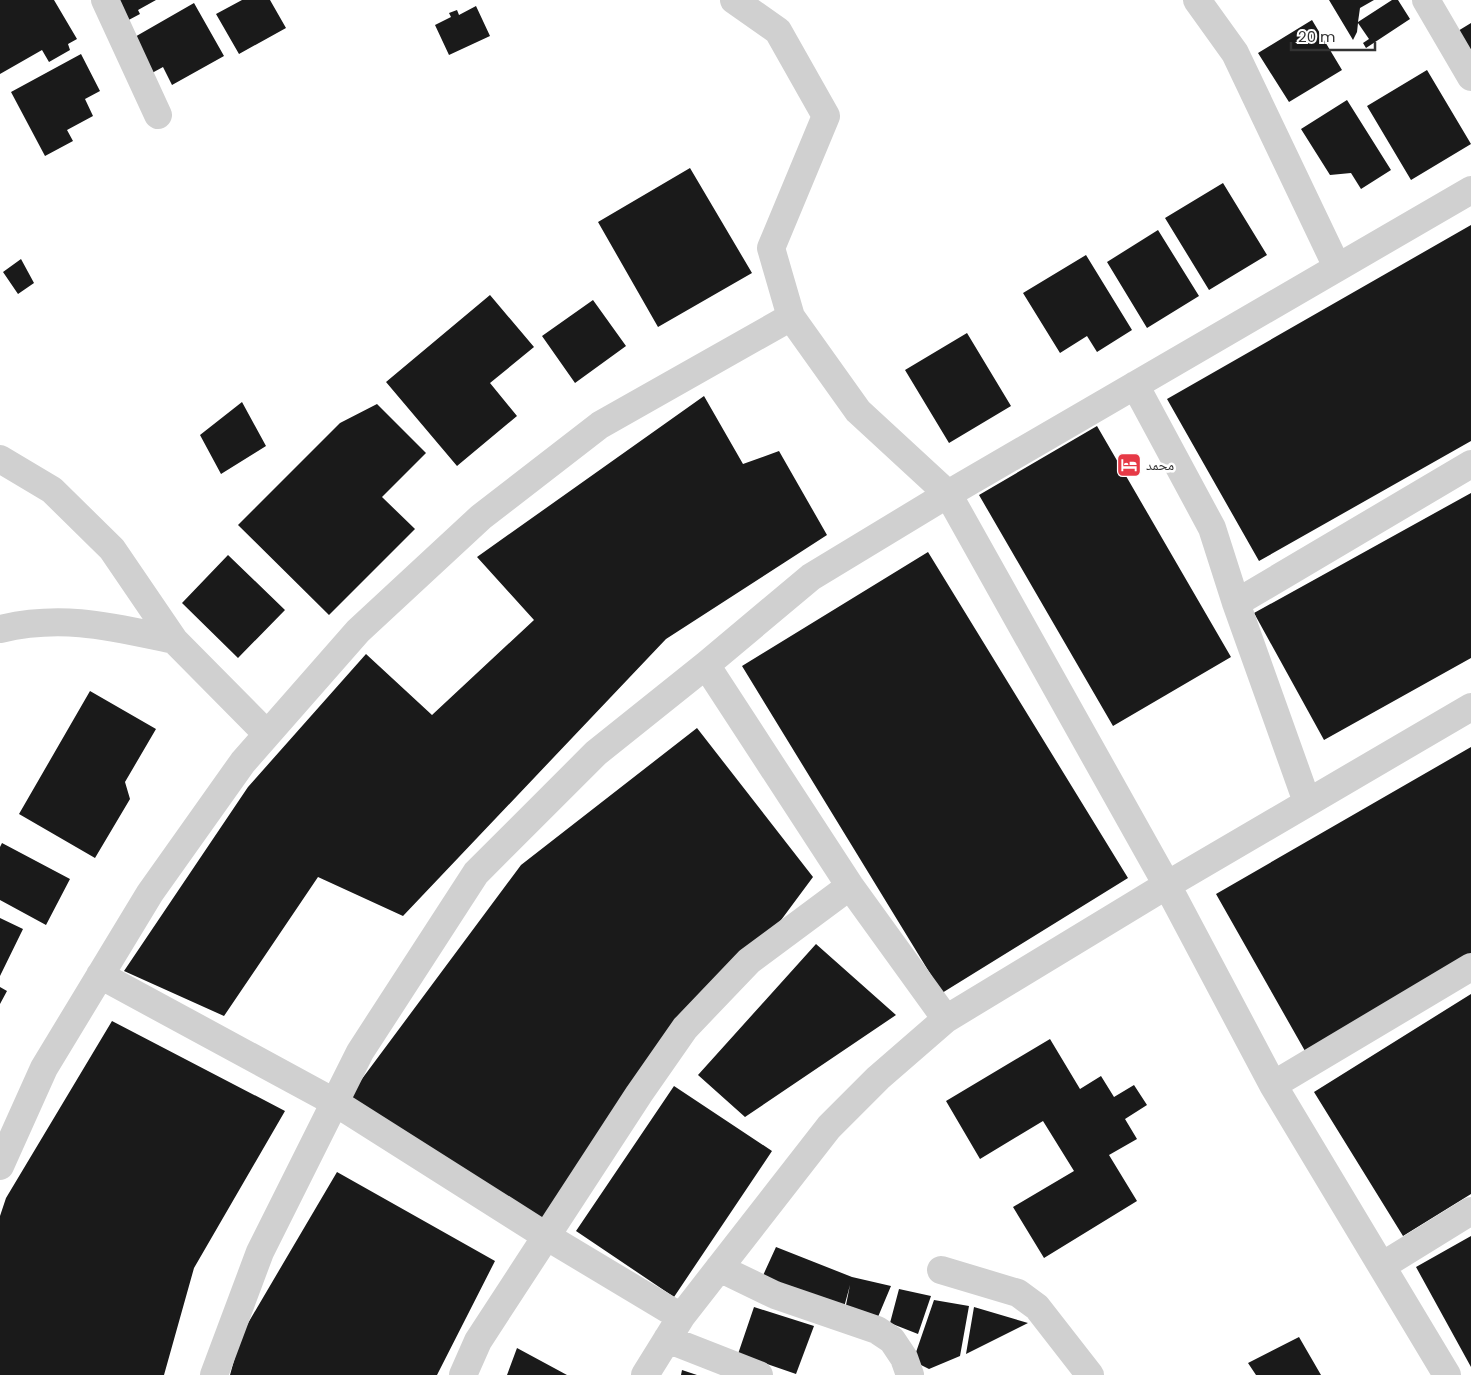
<svg xmlns="http://www.w3.org/2000/svg" width="1471" height="1375" font-family="Poppins,'Noto Naskh Arabic',sans-serif">
	<rect width="100%" height="100%" fill="#fff"/>
	<path fill="#1a1a1a" d="M0,0H54L77,39L68,44L70,50L49,62L42,50L0,74Z
		M110,0H156L138,10L140,14L123,23Z
		M242,0H270L286,28L239,54L216,14Z
		M1329,0H1374L1360,8L1358,22L1392,0H1398L1410,19L1366,48L1363,43L1369,39L1358,23L1357,32L1353,40Z
		M194,3L224,56L172,85L163,67L152,73L133,38Z
		M476,6L490,36L449,55L435,25L451,17L449,13L457,10L459,15Z
		M1312,20L1342,70L1289,102L1258,53Z
		M1471,23V63L1453,34Z
		M81,54L100,91L85,99L93,116L67,130L73,141L45,156L11,92Z
		M1427,70L1471,144L1411,180L1367,106Z
		M1347,100L1391,170L1361,189L1351,173L1330,175L1301,129Z
		M690,168L752,273L658,327L598,222Z
		M1223,183L1267,255L1209,290L1165,218Z
		M1471,225V441L1259,561L1167,399Z
		M1158,230L1199,296L1147,328L1107,262Z
		M1086,255L1132,330L1097,352L1087,336L1060,353L1023,293Z
		M21,259L34,283L18,294L3,272Z
		M490,295L534,347L490,383L517,416L457,466L386,382Z
		M593,300L626,346L575,383L542,336Z
		M967,333L1011,406L949,443L905,370Z
		M704,396L743,464L779,451L827,535L666,639L403,916L318,877L224,1016L124,971L248,787L366,654L432,715L534,620L477,557Z
		M242,402L266,446L221,474L200,435Z
		M377,404L426,453L382,497L415,529L329,615L238,525L340,423Z
		M1097,426L1231,657L1113,726L979,495Z
		M1471,493V658L1324,740L1254,613Z
		M928,552L1128,878L942,993L742,666Z
		M228,555L285,610L238,658L182,603Z
		M90,691L156,729L125,782L130,799L95,858L19,814Z
		M697,728L813,877L541,1243L347,1099L521,865Z
		M1471,747V955L1305,1051L1216,894Z
		M2,843L70,879L46,925L0,900V847Z
		M0,918L23,929L0,976Z
		M816,944L896,1015L745,1117L698,1075Z
		M0,987L7,991L0,1004Z
		M1471,994V1194L1403,1236L1314,1092Z
		M112,1021L285,1111L194,1268L164,1375H0V1216L6,1198Z
		M1050,1039L1080,1089L1101,1076L1114,1097L1134,1085L1147,1105L1125,1119L1137,1139L1109,1155L1137,1201L1044,1258L1013,1207L1074,1171L1043,1121L980,1159L946,1101Z
		M674,1086L772,1151L674,1297L576,1231Z
		M337,1172L495,1261L437,1375H230L241,1335Z
		M1471,1236V1367L1416,1267Z
		M776,1247L852,1277L891,1286L875,1324L844,1315L850,1285L843,1311L760,1282Z
		M899,1289L931,1296L918,1334L890,1323Z
		M934,1300L969,1306L960,1356L929,1369L913,1361Z
		M754,1307L814,1326L796,1374L738,1354Z
		M974,1307L1028,1323L966,1354Z
		M1299,1337L1321,1375H1256L1248,1363Z
		M517,1348L567,1375H507Z
		M682,1370L697,1375H681Z"/>
	<g fill="none" stroke-linecap="round" stroke-linejoin="round">
		<path stroke="#d0d0d0" stroke-width="28" d="M105,0L158,115
			M734,0L778,31L826,116L771,248L791,317L858,411L948,494L1167,885L1273,1085L1447,1375
			M1197,0L1235,53L1337,267
			M1426,0L1471,77
			M1135,385L1212,528L1236,603L1307,802
			M0,459L52,490L112,549L174,640L267,734
			M1236,603L1471,464
			M0,629C64,614 112,627 174,640
			M706,665L850,886L946,1019
			M100,975L336,1103L546,1236L681,1317
			M1273,1085L1471,967
			M0,1166L44,1068L150,893L243,762L358,631L481,517L600,425L791,317
			M1382,1266L1471,1211
			M719,1268L775,1295L877,1330L892,1340L904,1358L910,1375
			M941,1270L1018,1293L1037,1307L1090,1375
			M667,1339L759,1375
			M214,1375L260,1252L360,1052L476,873L596,753L706,665L811,577L948,494L1471,190
			M463,1375L478,1341L639,1094L685,1028L749,961L850,886
			M645,1375L681,1317L829,1127L878,1078L946,1019L1167,885L1471,707"/>
	</g>
	<defs>
		<symbol id="hotel-square" viewBox="-11 -11 22 22"><rect x="-9" y="-9" width="18" height="18" rx="4" fill="#e63946" stroke="#fff"/><path d="M-6-4.5h1.5V1H6V5H4.5V3h-9V5H-6ZM-4 0a1.8 1.8 0 1 1 3.6 0ZM.5 0V-2.5h3Q6-2.5 6 0Z" fill="#fff"/></symbol>
	</defs>
	<g fill-rule="evenodd">
		<use href="#hotel-square" x="1115" y="451" width="28" height="28"/>
	</g>
	<g text-anchor="middle" dominant-baseline="central" stroke-width="5" stroke-linejoin="round" paint-order="stroke">
		<g font-size="14" fill="#333" stroke="#fff" text-anchor="start">
			<text x="1146" y="465">محمد</text>
		</g>
	</g>
	<path d="M1291 42v8h84v-8" fill="none" stroke="#333333" stroke-width="2.5"/>
	<text x="1298" y="42" font-size="15" fill="#333333" stroke="#ffffff" stroke-width="4" paint-order="stroke">20 m</text>
</svg>
